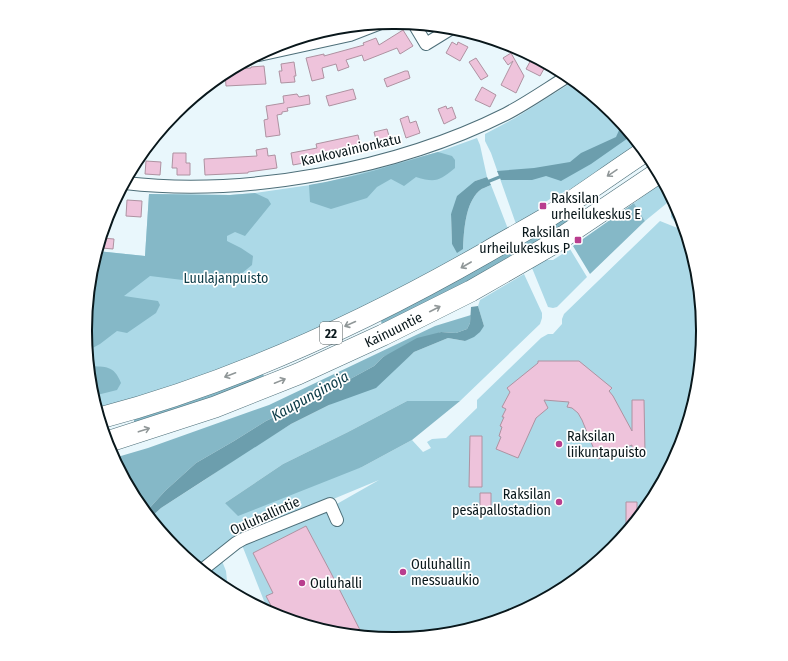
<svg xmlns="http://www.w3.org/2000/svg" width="788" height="661" font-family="'Fira Sans Condensed',sans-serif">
	<rect width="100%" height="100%" fill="#e9f7fc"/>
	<path fill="#acd9e7" d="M574,81L612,113L638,144L582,183L550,199L538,207L539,210L516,224L491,153L485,141V134L515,118Z
		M477,138L480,145L487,177L475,181L451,214L452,244L463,249C464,231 465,204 479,191C482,188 487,187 491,185L508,229L369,305L285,344L200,377L159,391L97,408C82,360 83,298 97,251L145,256L149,194L230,195L255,193L324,183L438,152Z
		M663,182L672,199L645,221L634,203Z
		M677,208L683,226L674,221L671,217V213Z
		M660,221L685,231L697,271L702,331L697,391L679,449L650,502L612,549L565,587L512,616L454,633L394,639L334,633L276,615L268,611L242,545L321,513L379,480L302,512L199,567L176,548L150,518L161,508L203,481L249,450L291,424L329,405L398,366L414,352L448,338L465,341L484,326L478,306L480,300L524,274L542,313V318L540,324L460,401H407L348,432L283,464L225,503L362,467L412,440L423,452L431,448L427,442L432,439L446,438L477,408V400L541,338L548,334H553L562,324V319L564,314Z
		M570,249L587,277L557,307L553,308L548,307L532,268L544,260H553Z
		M222,561L226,571L227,581L219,584L206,574Z"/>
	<path fill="#85b8c7" d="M438,152L452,156L455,160V168C439,181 436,183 416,177L404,186L391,179L377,187L367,198L331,209L310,202L309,185C353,178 396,164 438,152Z
		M255,193L268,199L271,204L245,236L235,232L227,236V241L241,248L253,256L252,265L241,274L199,282L150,276L124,296L158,301L160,305L156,313L127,333L117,331L100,344L87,351C84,318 88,282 97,251L145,256L149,194L230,195Z
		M634,203L645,221L590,274L573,246Z
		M580,208L581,210L580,213L536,242L480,276L383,325L381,322L382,319Z
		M471,315L470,323L467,329L456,333L441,332L383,357L374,366L352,378L323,390L311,399L266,421L234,441L196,463L165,491L146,512L137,502L114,458L148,448L269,405L435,326Z
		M89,366C106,367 114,365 121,383L117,390L93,396Z
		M263,374L264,376L228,392L134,423V420L136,418Z
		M407,401H460L412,440L362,467L238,516L225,503L283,464L348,432Z"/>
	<path fill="#6c9ead" d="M623,126L631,136L591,164L561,181L546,176L532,180H501L497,171L534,168L570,162L581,153L616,137L620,128Z
		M487,177L491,185C487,187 482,188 479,191C465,204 464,231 463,249L457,253L452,244L451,214L457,196L475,181Z
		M478,306L484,326L480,332L474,337L465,341L448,338L414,352L376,388L329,405L291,424L161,508L150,518L146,512L165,491L196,463L234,441L266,421L311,399L323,390L352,378L374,366L383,357L417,338L441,332L456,333L467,329L470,323L471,307Z"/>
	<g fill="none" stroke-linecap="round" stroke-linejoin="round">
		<path stroke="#6c9ead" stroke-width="3" d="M487,182L502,176"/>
	</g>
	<path fill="#eec3db" stroke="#ae92a1" d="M403,30L413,46L400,54L397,48L364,61L362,55L346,60L349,67L338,71L336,64L322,68L324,78L312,81L306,58L324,54V56L364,45L363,43L376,38L379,45Z
		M452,42L457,45L458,42L468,47L460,61L446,53Z
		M511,53L524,76L516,93L501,85L513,61L508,65L503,58Z
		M476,58L488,76L481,80L469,62Z
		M532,58L546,65L540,76L526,69Z
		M294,62L296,76H294L295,82L281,83L279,71H282L281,64Z
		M264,66L266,84L226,86L225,73L231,69L251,68V67Z
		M405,71H408L410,78L387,87L384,79Z
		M482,87L496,95L490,107L475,100Z
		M353,89L356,99L329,106L326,96Z
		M297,94L299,97L309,95L310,104L287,108L288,111L282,112V114L277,115L280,135L266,137L264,120L268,119L266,106L284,103L283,96Z
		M446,106L447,109L452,107L456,118L444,124L438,109Z
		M408,116L410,123L416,121L420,133L406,138L400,119Z
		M387,129L391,143L378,147L374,132Z
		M358,135L362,152L293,165L291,153L317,148L316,144Z
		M267,148L268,156L275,155L277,168L248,172V173L205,175L204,159L257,156L256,150Z
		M173,153H186V163H190V175H177V168H172Z
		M146,161L161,162L160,175L145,174Z
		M127,200L142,201L141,217L126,216Z
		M102,238L114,239L113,249L102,248Z
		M538,361H579L612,388L609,391L613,396L632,431V400H644L645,452H632V445L598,459L582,420L578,413L572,408L567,407L569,402L544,400L548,408L536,418L518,458L496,449L501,437L499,436L502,427L500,426L504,417H502L506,409L502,407L510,392L507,388L538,363Z
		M470,436H482V487H469Z
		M480,493H491V515H480Z
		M626,502H637V518L631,525H626Z
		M306,526L331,573L363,636L334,633L276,615L266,596L273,593L253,553Z"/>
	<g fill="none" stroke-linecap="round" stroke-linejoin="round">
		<defs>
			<path id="street" d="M414,24L426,44L452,28
				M259,55L350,35L381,23
				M125,183C247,197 396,169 506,114C527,103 547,89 568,76
				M202,570L236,543L243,539L330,504L337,520"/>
			<g id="highway">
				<path d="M100,418C236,382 365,322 487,252C507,240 528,229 548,217C581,196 612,173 644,152"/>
				<path id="s1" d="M107,442L215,407L298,374L383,335L471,291L551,245L658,173"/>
			</g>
		</defs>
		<use href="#street" stroke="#4e6f79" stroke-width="14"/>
		<use href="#highway" stroke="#4e6f79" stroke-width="22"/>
		<use href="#street" stroke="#fff" stroke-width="12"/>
		<use href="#highway" stroke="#fff" stroke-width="21"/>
	</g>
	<defs><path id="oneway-shaft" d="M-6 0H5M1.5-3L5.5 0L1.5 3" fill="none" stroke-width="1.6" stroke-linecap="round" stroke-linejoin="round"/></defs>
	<g stroke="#909798">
		<use href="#oneway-shaft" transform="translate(612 173) rotate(146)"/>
		<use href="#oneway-shaft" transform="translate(466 265) rotate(150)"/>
		<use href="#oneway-shaft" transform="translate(435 309) rotate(-27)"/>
		<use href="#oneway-shaft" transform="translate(350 324) rotate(156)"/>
		<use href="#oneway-shaft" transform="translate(230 375) rotate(159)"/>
		<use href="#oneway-shaft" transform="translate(280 381) rotate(-22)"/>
		<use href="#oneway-shaft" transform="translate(144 430) rotate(-18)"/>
	</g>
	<g fill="#b93d8e" stroke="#fff" stroke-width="1.5">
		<rect x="539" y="202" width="8" height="8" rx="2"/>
		<rect x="574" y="236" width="8" height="8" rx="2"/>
		<circle cx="559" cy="444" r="4"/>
		<circle cx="559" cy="502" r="4"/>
		<circle cx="403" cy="572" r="4"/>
		<circle cx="302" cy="583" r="4"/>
	</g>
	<g text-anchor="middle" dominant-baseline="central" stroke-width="3.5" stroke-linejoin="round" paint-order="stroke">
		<rect fill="#fff" stroke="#535d5f" stroke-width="1" x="320" y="322" width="22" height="22" rx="3"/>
		<g font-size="13" font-weight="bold" fill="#09171b">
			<text x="331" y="333">22</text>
		</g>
		<g font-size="14" fill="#09171b" stroke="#fff">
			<text transform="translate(351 150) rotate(-13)">Kaukovainionkatu</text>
			<text stroke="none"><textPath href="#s1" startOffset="308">Kainuuntie</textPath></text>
			<text transform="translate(265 516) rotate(-24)">Ouluhallintie</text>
		</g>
		<g font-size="14" fill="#09171b" stroke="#fff" text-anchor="start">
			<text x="551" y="198">Raksilan<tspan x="551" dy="16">urheilukeskus E</tspan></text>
			<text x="570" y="232" text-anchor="end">Raksilan<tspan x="570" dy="16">urheilukeskus P</tspan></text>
			<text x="567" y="436">Raksilan<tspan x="567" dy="16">liikuntapuisto</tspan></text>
			<text x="551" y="494" text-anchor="end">Raksilan<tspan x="551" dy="16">pesäpallostadion</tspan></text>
			<text x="411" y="564">Ouluhallin<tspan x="411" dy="16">messuaukio</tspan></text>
			<text x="310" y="583">Ouluhalli</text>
		</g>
		<g font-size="14" fill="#0f3d49" stroke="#fff">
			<text x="226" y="278">Luulajanpuisto</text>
		</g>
		<g font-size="15" font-style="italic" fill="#0b3a46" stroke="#fff">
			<text transform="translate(310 396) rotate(-29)">Kaupunginoja</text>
		</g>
	</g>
	<path d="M0 0H788V661H0ZM393 29H395A301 301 0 0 1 696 330V331A301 301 0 0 1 395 632H393A301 301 0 0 1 92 331V330A301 301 0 0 1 393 29Z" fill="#fff" fill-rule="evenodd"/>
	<path fill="none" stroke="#09171b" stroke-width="2" d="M393 29H395A301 301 0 0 1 696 330V331A301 301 0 0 1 395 632H393A301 301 0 0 1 92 331V330A301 301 0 0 1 393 29Z"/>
</svg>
